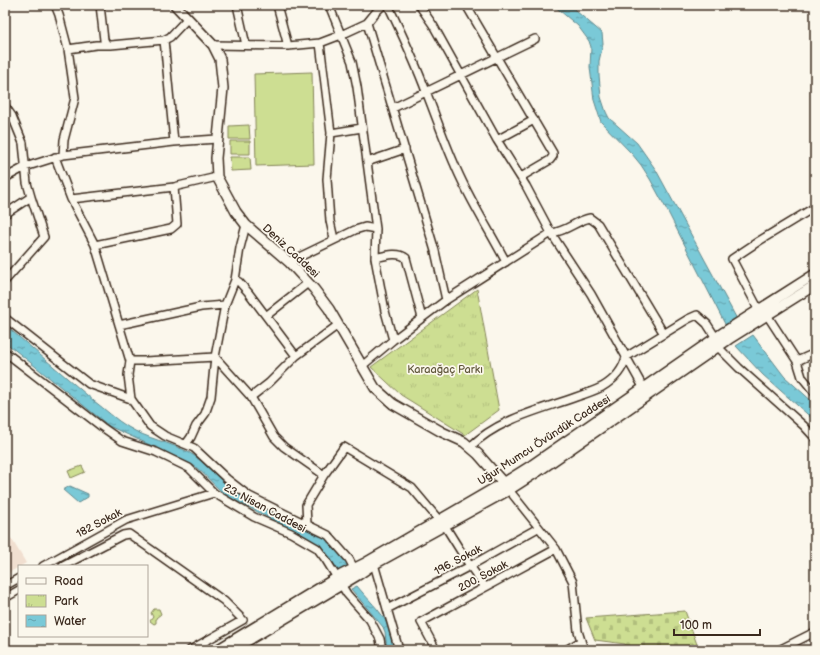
<svg xmlns="http://www.w3.org/2000/svg" width="820" height="655" font-family="'Balsamiq Sans',sans-serif">
	<defs>
		<pattern id="cemetery-stones" width="16" height="16" patternUnits="userSpaceOnUse"><rect width="16" height="16" fill="#cdde92"/><path d="M2 7V4a2 2 0 0 1 4 0v3zM10 15v-3a2 2 0 0 1 4 0v3z" fill="#b1bf7d"/></pattern>
		<pattern id="park-tufts" width="24" height="20" patternUnits="userSpaceOnUse"><rect width="24" height="20" fill="#cdde92"/><path d="M3 7l-1-3M5 7V3M7 7l1-3M15 17l-1-3M17 17v-4M19 17l1-3" fill="none" stroke="#b1bf7d"/></pattern>
		<pattern id="water-ripples" width="26" height="14" patternUnits="userSpaceOnUse"><rect width="26" height="14" fill="#7ac9d7"/><path d="M2 4q2-2 4 0t4 0M15 11q2-2 4 0t4 0" fill="none" stroke="#65a3ae"/></pattern>
	</defs>
	<rect width="100%" height="100%" fill="#fbf7ec"/>
	<filter id="ink" filterUnits="userSpaceOnUse"><feTurbulence type="fractalNoise" baseFrequency=".025" numOctaves="2"/><feDisplacementMap in="SourceGraphic" scale="8" xChannelSelector="R" yChannelSelector="G"/><feConvolveMatrix kernelMatrix="1 2 1 2 8 2 1 2 1" color-interpolation-filters="sRGB"/></filter>
	<g filter="url(#ink)">
		<path fill="#f1dfd0" d="M11,538L26,563L5,575V541Z"/>
		<path fill="#cdde92" stroke="#848458" d="M312,72L314,164L256,166L254,74Z
			M249,125L250,139H229V126Z
			M230,141H250V154H230Z
			M230,157H250L251,170L231,171Z
			M82,466L85,472L71,478L68,471Z"/>
		<path fill="url(#cemetery-stones)" stroke="#848458" d="M685,611L699,650H628L625,644L595,640L586,618Z"/>
		<path fill="url(#park-tufts)" stroke="#848458" d="M477,289L499,410L465,435L401,395L371,367Z
			M154,609H159L161,614L156,618V623L154,624L150,621L153,617L151,613Z"/>
		<path fill="url(#water-ripples)" stroke="#61898d" d="M553,5H569L602,33L603,44L599,61V75L601,97L606,112L609,118L637,143L656,170L738,321L727,328L668,212L650,179L641,165L632,154L601,122L594,100L590,67L591,47L589,41L578,26Z
			M5,325C35,350 64,376 94,401C105,409 116,420 128,427C147,439 170,442 190,453C207,463 218,479 234,490L325,537L333,543L350,566L339,572C331,559 322,548 310,539L229,497C215,488 206,474 193,465L109,426L5,342Z
			M753,335L784,376L815,404V421L763,375L736,346Z
			M70,486L88,494V497L78,503L63,490Z
			M357,586C375,608 393,620 394,650H387L385,632L383,627L351,589Z"/>
		<g fill="none" stroke-linecap="round" stroke-linejoin="round">
			<defs>
				<path id="minor" d="M55,5L59,15L68,49L75,98L64,140L63,155
					M100,5L104,40L107,45H111L164,40L170,37L187,19
					M237,5L246,45
					M277,5L288,46
					M329,5L352,62L357,87L376,229L375,258L385,311L393,340
					M388,5C402,34 416,64 427,94C436,117 444,140 454,163C468,198 489,229 506,262
					M419,5L433,25L497,140L526,186L551,233L591,294L643,387
					M466,5L553,153V156L550,160L521,177
					M367,23L435,251L446,300
					M164,40L174,142
					M320,43L331,133L327,179L330,221L334,239
					M213,45L288,46L320,43L341,35L367,23L376,12L383,5
					M68,49L96,45H107
					M5,106L12,116L23,143L27,183L31,197L5,214
					M393,108L535,39
					M331,133L362,128
					M497,140L534,120
					M55,157L71,199L95,245L130,361L128,375L131,399L150,426L165,436L194,448L227,479L249,496L328,535L349,559L356,572
					M367,162L405,149
					M5,178L25,167L63,155L174,142L217,139
					M71,199L174,187L217,177
					M95,245L171,229L177,224L174,187
					M375,258C384,256 398,251 406,258L422,318
					M289,262L355,230L365,227L376,229
					M235,280L239,282L248,292L296,356
					M5,281L44,237L31,197
					M759,310L732,259L759,241L815,207
					M767,315L797,361L802,377L815,393
					M266,316L308,283
					M5,318L89,384L131,399
					M119,325L201,307L225,305
					M718,347L739,368L804,426L815,438
					M5,352L102,427L122,441L156,452L189,468L214,493L254,517L291,533L317,548L326,560L347,594L370,620L380,639L382,650
					M130,361H145L215,357L251,397L274,437L284,447L324,475
					M797,361L815,353
					M362,366L393,340L446,300L551,233C568,231 575,221 590,218L598,224L664,334
					M251,397L269,383L296,356L338,325
					M186,444L191,437L196,426L205,414L211,397L215,357L225,305L235,280L240,248L246,225
					M470,447C498,419 540,410 576,397C585,394 594,391 602,387C614,380 623,370 626,357L688,319L697,315L707,324L716,338
					M509,490L556,549L573,582L578,631L584,650
					M307,524L306,505L324,475L344,447L412,488L439,520
					M445,526L470,566L485,587
					M374,564L399,650
					M43,566L126,520L214,493
					M63,566L123,535L129,534L224,601L243,620L190,650
					M5,586L19,578
					M5,598L19,590
					M387,609L470,566L538,528
					M436,650L421,622L556,549
					M566,650L581,641
					M779,650L815,632"/>
				<path id="tertiary" d="M175,5L213,45L220,59L223,88L216,158L217,177L236,212L246,225L289,262L314,289L329,309L375,388L393,404L442,432L464,442L478,454L507,487
					M217,650L341,575L367,562L505,482L532,465L724,332L815,274
					M232,650L358,575L371,566L509,490L537,472L729,339L815,285"/>
			</defs>
			<use href="#minor" stroke="#3b2a1e" stroke-width="10"/>
			<use href="#tertiary" stroke="#3b2a1e" stroke-width="12"/>
			<use href="#minor" stroke="#fbf7ec" stroke-width="7"/>
			<use href="#tertiary" stroke="#fbf7ec" stroke-width="9"/>
		</g>
	</g>
	<g text-anchor="middle" dominant-baseline="central" stroke-width="3.5" stroke-linejoin="round" paint-order="stroke">
		<g font-size="11" fill="#3b2a1e" stroke="#fbf7ec">
			<text transform="translate(291 251) rotate(43)">Deniz Caddesi</text>
			<text transform="translate(544 440) rotate(-33)">Uğur Mumcu Övündük Caddesi</text>
			<text transform="translate(265 508) rotate(28)">23. Nisan Caddesi</text>
			<text transform="translate(99 523) rotate(-28)">182 Sokak</text>
			<text transform="translate(458 560) rotate(-28)">196. Sokak</text>
			<text transform="translate(483 576) rotate(-28)">200. Sokak</text>
		</g>
		<g font-size="11" fill="#60573b" stroke="#fbf7ec">
			<text x="445" y="369">Karaağaç Parkı</text>
		</g>
	</g>
	<rect width="820" height="655" fill="none" stroke="#fbf7ec" stroke-width="20"/>
	<rect x="10" y="10" width="800" height="635" fill="none" stroke="#3b2a1e" stroke-width="1.5" filter="url(#ink)"/>
	<rect x="18" y="565" width="130" height="72" fill="#fbf7ec" stroke="#aea59a"/>
	<rect x="26" y="578" width="20" height="6" fill="#fbf7ec" stroke="#aea59a"/>
	<text x="54" y="585" font-size="12" fill="#3b2a1e">Road</text>
	<rect x="26" y="595" width="20" height="12" fill="url(#park-tufts)" stroke="#aea59a"/>
	<text x="54" y="605" font-size="12" fill="#3b2a1e">Park</text>
	<rect x="26" y="615" width="20" height="12" fill="url(#water-ripples)" stroke="#aea59a"/>
	<text x="54" y="625" font-size="12" fill="#3b2a1e">Water</text>
	<path d="M674 629v6h86v-6" fill="none" stroke="#3b2a1e" stroke-width="2"/>
	<text x="680" y="629" font-size="12" fill="#3b2a1e" stroke="#fbf7ec" stroke-width="3" paint-order="stroke">100 m</text>
</svg>
